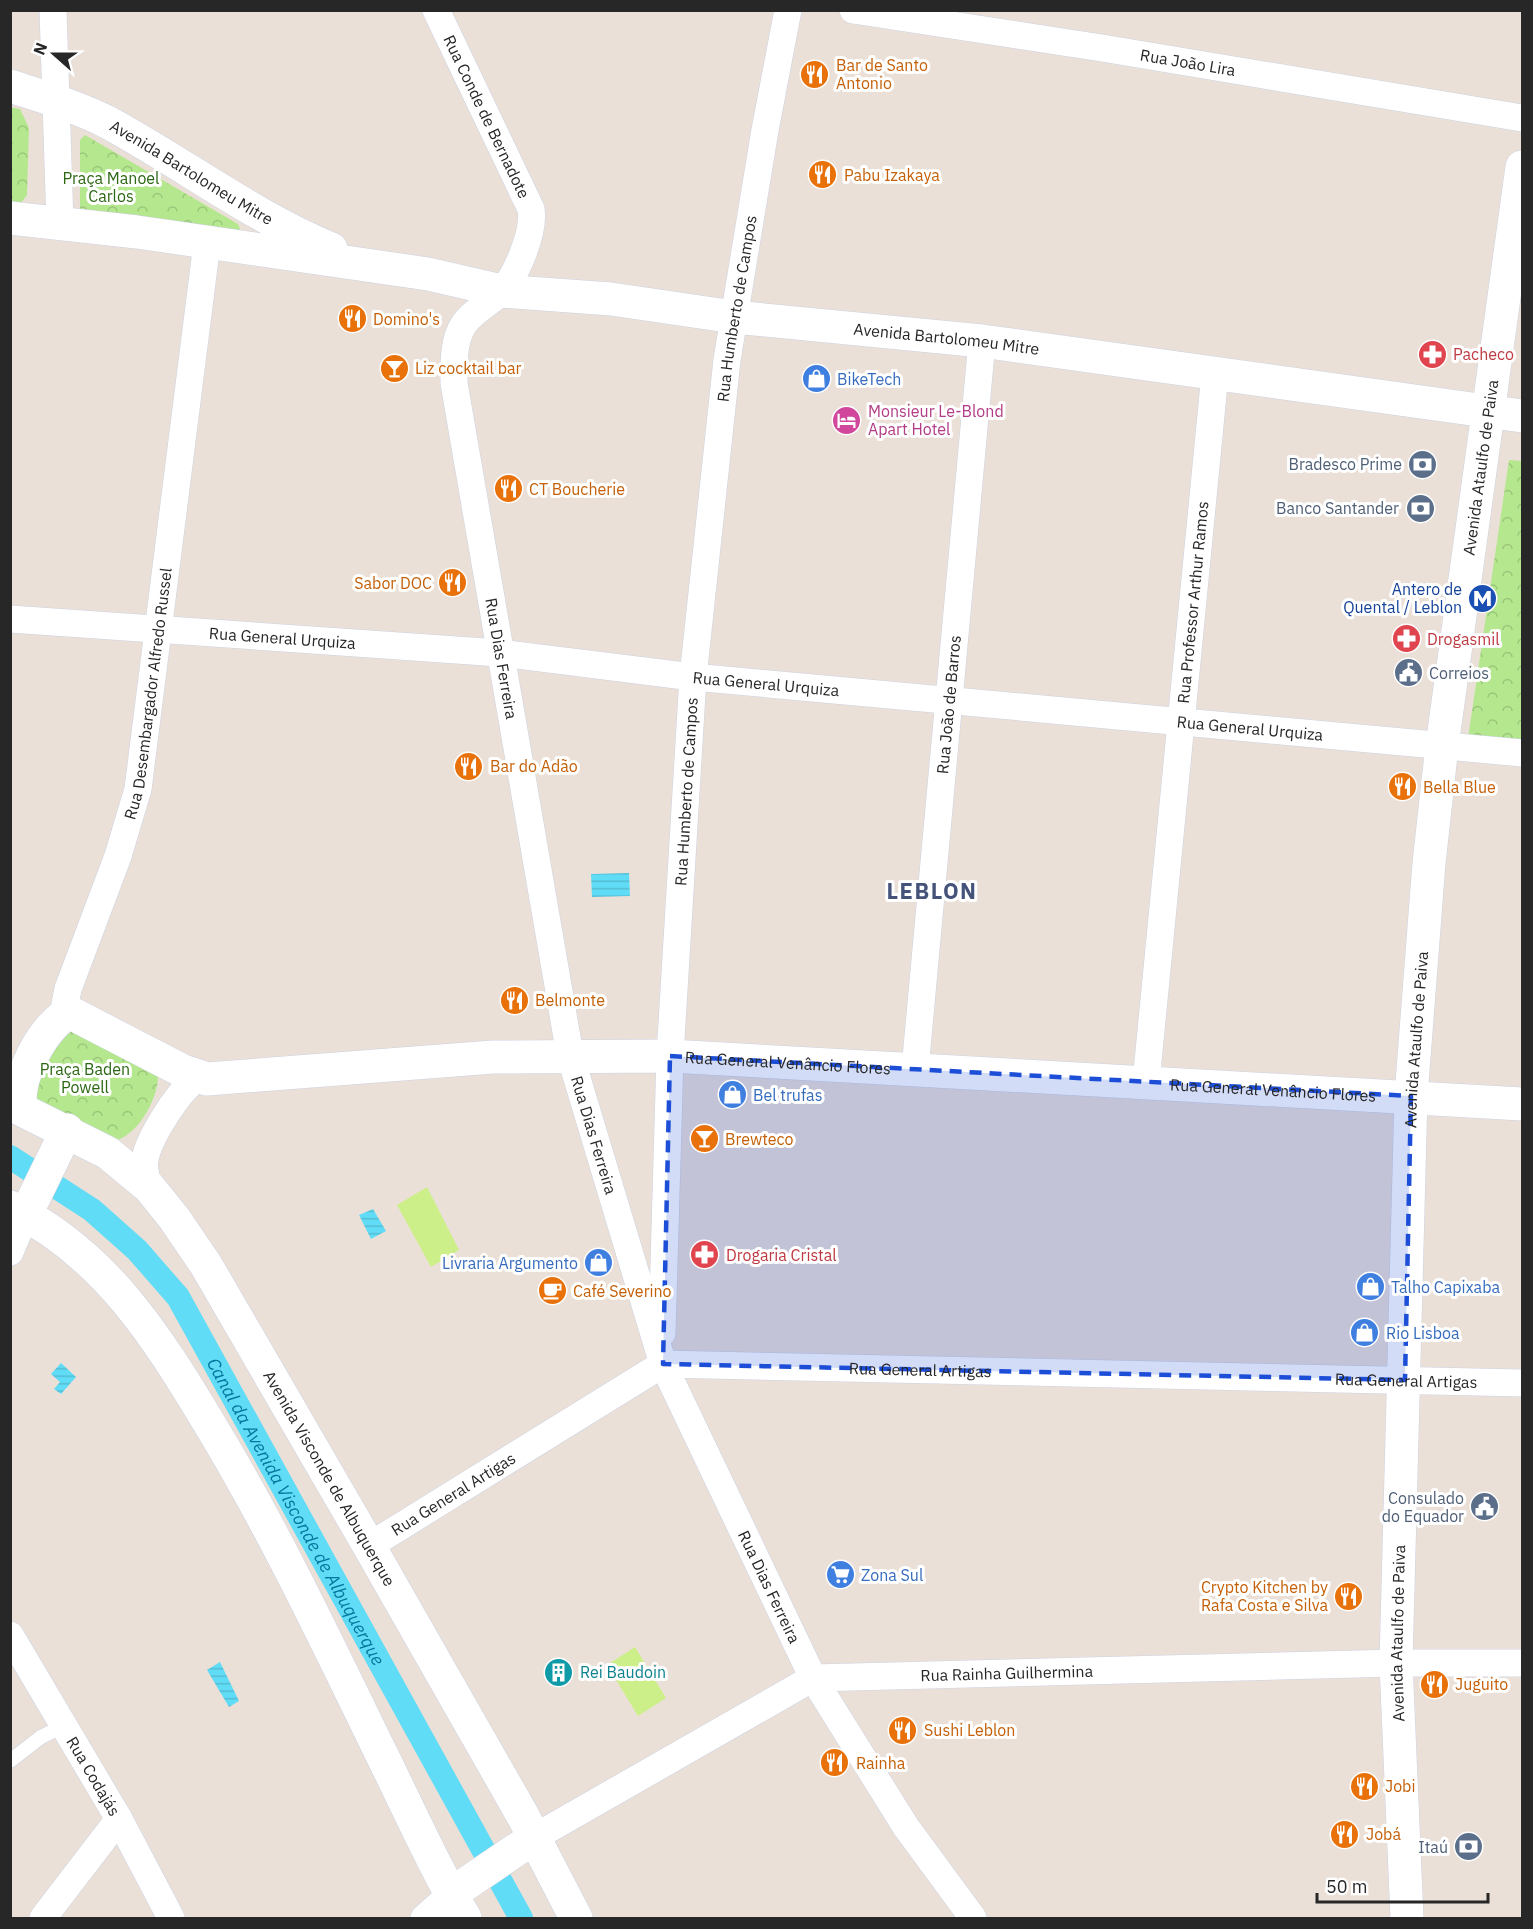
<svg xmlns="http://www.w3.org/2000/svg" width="1533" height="1929" font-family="'IBM Plex Sans',sans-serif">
	<defs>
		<pattern id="park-crowns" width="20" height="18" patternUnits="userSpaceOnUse" patternTransform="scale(1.5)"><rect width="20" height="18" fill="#b4e78e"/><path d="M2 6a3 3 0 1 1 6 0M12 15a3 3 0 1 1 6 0" fill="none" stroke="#9bc67a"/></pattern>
		<pattern id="water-rules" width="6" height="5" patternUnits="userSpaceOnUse" patternTransform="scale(1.5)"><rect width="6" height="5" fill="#60dcf6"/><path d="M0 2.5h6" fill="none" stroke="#53bdd3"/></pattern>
	</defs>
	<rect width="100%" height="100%" fill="#ebe0d7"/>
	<path fill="url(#park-crowns)" d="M10,107L20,109L29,128L27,195L18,207L11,206Z
		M85,135L238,224L241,232L80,211V140Z
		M1509,460L1522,461V748L1467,745Z
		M69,1026L158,1075C159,1098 136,1140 111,1141L39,1103L33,1092L34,1080Z"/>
	<path fill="#cdef89" d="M427,1187L459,1250L431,1267L397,1205Z
		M635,1647L666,1698L638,1716L607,1665Z"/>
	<path fill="url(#water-rules)" d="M629,873L630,896L592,897L591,874Z
		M373,1209L386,1231L371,1239L359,1215Z
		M61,1363L76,1377L61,1394L54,1389L60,1382L51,1374Z
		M220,1662L239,1701L229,1707L207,1670Z"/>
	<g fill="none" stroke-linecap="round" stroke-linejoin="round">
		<path stroke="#60dcf6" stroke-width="24" id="s1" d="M10,1157L92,1210L137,1250L178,1297L521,1918"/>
		<defs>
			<path id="lane" d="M10,1761L41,1737L63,1726"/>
			<g id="street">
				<path d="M53,10L60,224"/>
				<path id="s2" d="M436,10L531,209C535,232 516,277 499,294C489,303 472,312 464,324C453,340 454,364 454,383L570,1055L663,1364L813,1678L906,1827L973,1918"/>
				<path id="s3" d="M853,10L1102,48L1522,118"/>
				<path id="s4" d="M10,619L500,653L693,677L1522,753"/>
				<path id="s5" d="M71,1013L65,1004L68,989L118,856L138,789L207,243"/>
				<path id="s6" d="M915,1069L982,341"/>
				<path id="s7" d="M1146,1082L1215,374"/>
				<path d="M149,1187C146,1177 143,1169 145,1159C149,1138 180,1087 199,1078"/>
				<path d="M10,1252L26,1214"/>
				<path id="s8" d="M662,1333L670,1056L693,677L727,360L765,130L788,10"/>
				<path id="s9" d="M369,1546L663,1364L1522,1383"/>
				<path id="s10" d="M10,1635L119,1819L171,1918"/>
				<path id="s11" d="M535,1837L813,1678L1396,1663H1522"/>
				<path d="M43,1918L119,1819"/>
				<path d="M424,1918L451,1894"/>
			</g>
			<g id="secondary">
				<path id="s12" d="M10,86C44,97 78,107 109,123C184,164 252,216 331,249"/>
				<path id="s13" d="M10,218L137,232L428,274L502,291L611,299L734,317L982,341L1522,416"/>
				<path id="s14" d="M10,1104L108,1153L149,1187L174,1218L206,1265L369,1546L523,1816L576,1918"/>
				<path id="s15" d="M23,1110C10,1087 46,1019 71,1013L183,1071L207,1079L493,1057L670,1056L1522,1104"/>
				<path d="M10,1207C105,1253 157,1337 209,1423C272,1527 324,1636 377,1745C406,1803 432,1863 465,1918"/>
				<path d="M26,1214L67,1130"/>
				<path d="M451,1894L535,1837"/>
				<path id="s16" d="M1407,1918L1396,1663L1411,1096L1429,863L1442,746L1522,167"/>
			</g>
		</defs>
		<use href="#lane" stroke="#ccd2e2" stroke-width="15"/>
		<use href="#street" stroke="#ccd2e2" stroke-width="28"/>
		<use href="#secondary" stroke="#ccd2e2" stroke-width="34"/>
		<use href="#lane" stroke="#fff" stroke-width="14"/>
		<use href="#street" stroke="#fff" stroke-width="27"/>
		<use href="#secondary" stroke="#fff" stroke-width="33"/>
	</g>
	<path fill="#1d4ed8" fill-opacity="0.2" stroke="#1d4ed8" stroke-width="4.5" stroke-dasharray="12 8" stroke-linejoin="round" d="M670,1056L1411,1096L1405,1380L663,1364Z"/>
	<defs>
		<symbol id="restaurant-disc" viewBox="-11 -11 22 22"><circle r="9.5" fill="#e8710a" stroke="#fff"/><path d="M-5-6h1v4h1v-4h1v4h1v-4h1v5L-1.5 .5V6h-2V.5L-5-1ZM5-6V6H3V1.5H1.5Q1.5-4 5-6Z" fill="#fff"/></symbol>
		<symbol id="pharmacy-disc" viewBox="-11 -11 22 22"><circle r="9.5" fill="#e0444e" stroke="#fff"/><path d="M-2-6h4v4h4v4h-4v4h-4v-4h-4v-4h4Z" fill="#fff"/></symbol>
		<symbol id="bar-disc" viewBox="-11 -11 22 22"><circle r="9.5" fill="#e8710a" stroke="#fff"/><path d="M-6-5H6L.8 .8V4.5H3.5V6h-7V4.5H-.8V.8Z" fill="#fff"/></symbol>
		<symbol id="shop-disc" viewBox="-11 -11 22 22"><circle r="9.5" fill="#3f7fe0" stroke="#fff"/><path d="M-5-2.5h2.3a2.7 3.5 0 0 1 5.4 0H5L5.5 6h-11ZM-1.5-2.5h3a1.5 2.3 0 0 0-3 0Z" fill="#fff"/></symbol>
		<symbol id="hotel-disc" viewBox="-11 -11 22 22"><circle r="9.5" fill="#d1479c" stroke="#fff"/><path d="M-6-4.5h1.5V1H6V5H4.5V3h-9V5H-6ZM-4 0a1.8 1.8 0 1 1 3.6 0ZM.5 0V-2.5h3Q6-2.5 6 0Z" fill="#fff"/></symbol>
		<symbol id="bank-disc" viewBox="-11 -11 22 22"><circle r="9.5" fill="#5c6f8a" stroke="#fff"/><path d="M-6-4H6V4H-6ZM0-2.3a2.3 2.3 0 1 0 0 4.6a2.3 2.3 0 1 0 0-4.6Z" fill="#fff"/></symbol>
		<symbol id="metro-disc" viewBox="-11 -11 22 22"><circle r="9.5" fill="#1a4fb4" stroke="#fff"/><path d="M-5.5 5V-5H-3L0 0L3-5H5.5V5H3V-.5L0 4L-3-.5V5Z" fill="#fff"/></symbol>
		<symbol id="civic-disc" viewBox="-11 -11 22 22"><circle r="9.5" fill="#5c6f8a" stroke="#fff"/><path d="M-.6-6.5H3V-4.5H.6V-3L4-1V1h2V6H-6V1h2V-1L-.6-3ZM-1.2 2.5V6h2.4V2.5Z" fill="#fff"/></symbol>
		<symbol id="cafe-disc" viewBox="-11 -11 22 22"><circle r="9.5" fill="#e8710a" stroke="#fff"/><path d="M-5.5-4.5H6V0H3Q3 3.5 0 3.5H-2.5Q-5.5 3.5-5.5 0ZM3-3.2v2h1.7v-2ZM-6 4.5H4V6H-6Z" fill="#fff"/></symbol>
		<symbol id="supermarket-disc" viewBox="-11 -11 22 22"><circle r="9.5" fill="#3f7fe0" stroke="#fff"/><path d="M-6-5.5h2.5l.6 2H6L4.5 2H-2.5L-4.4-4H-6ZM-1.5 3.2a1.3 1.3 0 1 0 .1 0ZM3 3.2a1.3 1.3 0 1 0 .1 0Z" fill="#fff"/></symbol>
		<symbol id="building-disc" viewBox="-11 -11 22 22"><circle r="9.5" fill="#0f9aa8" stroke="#fff"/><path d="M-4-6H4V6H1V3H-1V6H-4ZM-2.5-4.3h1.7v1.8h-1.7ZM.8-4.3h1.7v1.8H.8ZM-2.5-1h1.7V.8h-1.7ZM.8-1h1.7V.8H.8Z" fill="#fff"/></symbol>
	</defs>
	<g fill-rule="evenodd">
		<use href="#restaurant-disc" x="798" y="58" width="33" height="33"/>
		<use href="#restaurant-disc" x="806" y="158" width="33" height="33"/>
		<use href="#restaurant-disc" x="336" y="302" width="33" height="33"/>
		<use href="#pharmacy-disc" x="1416" y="338" width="33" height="33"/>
		<use href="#bar-disc" x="378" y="352" width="33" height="33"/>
		<use href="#shop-disc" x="800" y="362" width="33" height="33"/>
		<use href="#hotel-disc" x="830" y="404" width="33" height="33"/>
		<use href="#bank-disc" x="1406" y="448" width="33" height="33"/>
		<use href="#restaurant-disc" x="492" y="472" width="33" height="33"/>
		<use href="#bank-disc" x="1404" y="492" width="33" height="33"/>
		<use href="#restaurant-disc" x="436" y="566" width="33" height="33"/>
		<use href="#metro-disc" x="1466" y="582" width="33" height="33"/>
		<use href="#pharmacy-disc" x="1390" y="622" width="33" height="33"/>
		<use href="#civic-disc" x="1392" y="656" width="33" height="33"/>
		<use href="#restaurant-disc" x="452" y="750" width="33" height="33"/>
		<use href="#restaurant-disc" x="1386" y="770" width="33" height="33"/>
		<use href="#restaurant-disc" x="498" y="984" width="33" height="33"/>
		<use href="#shop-disc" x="716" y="1078" width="33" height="33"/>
		<use href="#bar-disc" x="688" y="1122" width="33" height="33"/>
		<use href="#pharmacy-disc" x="688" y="1238" width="33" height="33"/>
		<use href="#shop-disc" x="582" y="1246" width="33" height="33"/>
		<use href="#shop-disc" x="1354" y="1270" width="33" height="33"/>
		<use href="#cafe-disc" x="536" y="1274" width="33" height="33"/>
		<use href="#shop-disc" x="1348" y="1316" width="33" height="33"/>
		<use href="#civic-disc" x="1468" y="1490" width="33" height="33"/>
		<use href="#supermarket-disc" x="824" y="1558" width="33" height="33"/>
		<use href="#restaurant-disc" x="1332" y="1580" width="33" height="33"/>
		<use href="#building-disc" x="542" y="1656" width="33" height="33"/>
		<use href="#restaurant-disc" x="1418" y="1668" width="33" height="33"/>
		<use href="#restaurant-disc" x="886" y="1714" width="33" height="33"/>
		<use href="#restaurant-disc" x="818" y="1746" width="33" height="33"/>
		<use href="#restaurant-disc" x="1348" y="1770" width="33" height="33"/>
		<use href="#restaurant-disc" x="1328" y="1818" width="33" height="33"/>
		<use href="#bank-disc" x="1452" y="1830" width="33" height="33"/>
	</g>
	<g text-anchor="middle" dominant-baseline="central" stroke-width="6" stroke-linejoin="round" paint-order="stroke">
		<g font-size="16" fill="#272727" stroke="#fff">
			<text stroke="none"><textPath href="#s3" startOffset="339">Rua João Lira</textPath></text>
			<text stroke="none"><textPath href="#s2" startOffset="118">Rua Conde de Bernadote</textPath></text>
			<text stroke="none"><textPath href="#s12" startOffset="202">Avenida Bartolomeu Mitre</textPath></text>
			<text stroke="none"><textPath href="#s8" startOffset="1028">Rua Humberto de Campos</textPath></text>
			<text stroke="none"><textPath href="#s13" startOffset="945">Avenida Bartolomeu Mitre</textPath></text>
			<text stroke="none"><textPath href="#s16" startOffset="1455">Avenida Ataulfo de Paiva</textPath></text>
			<text stroke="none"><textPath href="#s7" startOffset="482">Rua Professor Arthur Ramos</textPath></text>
			<text stroke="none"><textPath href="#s4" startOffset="273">Rua General Urquiza</textPath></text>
			<text stroke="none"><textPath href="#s2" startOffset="700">Rua Dias Ferreira</textPath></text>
			<text stroke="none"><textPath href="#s4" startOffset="759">Rua General Urquiza</textPath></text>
			<text stroke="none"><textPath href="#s5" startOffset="334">Rua Desembargador Alfredo Russel</textPath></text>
			<text stroke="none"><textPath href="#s6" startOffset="366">Rua João de Barros</textPath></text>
			<text stroke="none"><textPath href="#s4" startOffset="1245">Rua General Urquiza</textPath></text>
			<text stroke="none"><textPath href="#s8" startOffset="542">Rua Humberto de Campos</textPath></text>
			<text stroke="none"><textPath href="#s16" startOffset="879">Avenida Ataulfo de Paiva</textPath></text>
			<text stroke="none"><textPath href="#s15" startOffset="849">Rua General Venâncio Flores</textPath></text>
			<text stroke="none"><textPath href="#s15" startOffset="1335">Rua General Venâncio Flores</textPath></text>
			<text stroke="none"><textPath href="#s2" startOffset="1186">Rua Dias Ferreira</textPath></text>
			<text stroke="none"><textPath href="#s9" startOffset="603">Rua General Artigas</textPath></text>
			<text stroke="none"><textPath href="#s9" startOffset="1089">Rua General Artigas</textPath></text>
			<text stroke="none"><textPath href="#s14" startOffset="506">Avenida Visconde de Albuquerque</textPath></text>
			<text stroke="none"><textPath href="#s9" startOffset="99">Rua General Artigas</textPath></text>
			<text stroke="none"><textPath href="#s2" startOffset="1672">Rua Dias Ferreira</textPath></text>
			<text stroke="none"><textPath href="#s16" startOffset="285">Avenida Ataulfo de Paiva</textPath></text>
			<text stroke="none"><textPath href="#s11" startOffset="514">Rua Rainha Guilhermina</textPath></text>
			<text stroke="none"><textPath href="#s10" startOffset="164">Rua Codajás</textPath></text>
		</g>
		<g font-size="16" fill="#c56008" stroke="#fff" text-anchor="start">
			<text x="836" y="65">Bar de Santo<tspan x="836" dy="18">Antonio</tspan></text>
			<text x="844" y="175">Pabu Izakaya</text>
			<text x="373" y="319">Domino's</text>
			<text x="415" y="368">Liz cocktail bar</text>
			<text x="529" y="489">CT Boucherie</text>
			<text x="432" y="583" text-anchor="end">Sabor DOC</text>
			<text x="490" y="766">Bar do Adão</text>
			<text x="1423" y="787">Bella Blue</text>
			<text x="535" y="1000">Belmonte</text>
			<text x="725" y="1139">Brewteco</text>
			<text x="573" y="1291">Café Severino</text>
			<text x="1328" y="1587" text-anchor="end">Crypto Kitchen by<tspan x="1328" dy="18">Rafa Costa e Silva</tspan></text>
			<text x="1455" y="1684">Juguito</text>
			<text x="924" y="1730">Sushi Leblon</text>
			<text x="856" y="1763">Rainha</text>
			<text x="1385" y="1786">Jobi</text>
			<text x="1366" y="1834">Jobá</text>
		</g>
		<g font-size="16" fill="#2c6714" stroke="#fff">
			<text x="111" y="178">Praça Manoel<tspan x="111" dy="18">Carlos</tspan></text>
			<text x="85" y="1069">Praça Baden<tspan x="85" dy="18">Powell</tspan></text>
		</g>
		<g font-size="16" fill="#be3a42" stroke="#fff" text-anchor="start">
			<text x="1453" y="354">Pacheco</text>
			<text x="1427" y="639">Drogasmil</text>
			<text x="726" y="1255">Drogaria Cristal</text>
		</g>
		<g font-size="16" fill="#366cbe" stroke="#fff" text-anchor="start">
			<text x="837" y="379">BikeTech</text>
			<text x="753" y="1095">Bel trufas</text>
			<text x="578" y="1263" text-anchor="end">Livraria Argumento</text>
			<text x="1391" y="1287">Talho Capixaba</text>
			<text x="1386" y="1333">Rio Lisboa</text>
			<text x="861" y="1575">Zona Sul</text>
		</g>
		<g font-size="16" fill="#b23c85" stroke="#fff" text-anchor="start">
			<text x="868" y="411">Monsieur Le-Blond<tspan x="868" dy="18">Apart Hotel</tspan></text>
		</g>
		<g font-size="16" fill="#4e5e75" stroke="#fff" text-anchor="end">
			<text x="1402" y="464">Bradesco Prime</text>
			<text x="1399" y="508">Banco Santander</text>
			<text x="1429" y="673" text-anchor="start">Correios</text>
			<text x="1464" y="1498">Consulado<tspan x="1464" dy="18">do Equador</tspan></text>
			<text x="1448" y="1847">Itaú</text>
		</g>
		<g font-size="16" fill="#164399" stroke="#fff" text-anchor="end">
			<text x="1462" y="589">Antero de<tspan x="1462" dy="18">Quental / Leblon</tspan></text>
		</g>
		<g font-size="16" fill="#0d838f" stroke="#fff" text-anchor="start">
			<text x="580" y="1672">Rei Baudoin</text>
		</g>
		<g font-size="18" font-style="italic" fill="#04769e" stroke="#fff">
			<text stroke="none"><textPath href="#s1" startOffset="465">Canal da Avenida Visconde de Albuquerque</textPath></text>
		</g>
		<g font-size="22" font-weight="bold" letter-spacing="1.5" fill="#45537a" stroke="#fff">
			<text x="932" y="890">LEBLON</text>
		</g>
	</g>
	<rect width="1533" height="1929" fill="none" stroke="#272727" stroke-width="24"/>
	<g transform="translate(54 54) rotate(291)" stroke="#ffffff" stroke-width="4.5" paint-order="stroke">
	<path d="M0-4.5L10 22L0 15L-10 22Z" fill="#272727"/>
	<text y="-9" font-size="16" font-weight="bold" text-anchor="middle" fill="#272727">N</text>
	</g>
	<path d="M1317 1893v9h171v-9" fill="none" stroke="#272727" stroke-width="3"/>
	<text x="1326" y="1893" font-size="18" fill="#272727" stroke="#ffffff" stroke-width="4.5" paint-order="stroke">50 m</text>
</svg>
